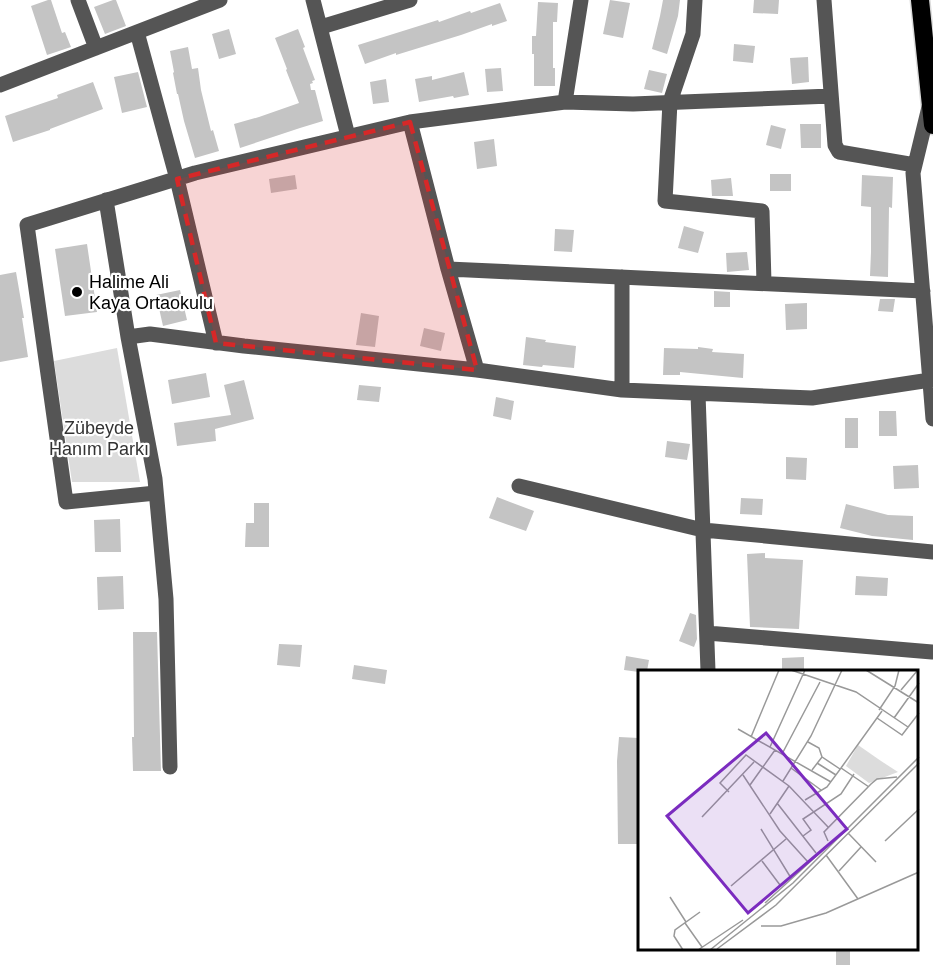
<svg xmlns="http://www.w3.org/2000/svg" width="933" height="965" font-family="Arial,sans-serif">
	<rect width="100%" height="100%" fill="#fff"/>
	<path fill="#dcdcdc" d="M117,348L140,482H72L54,361Z"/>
	<path fill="#c4c4c4" d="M48,0H51L62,33L65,32L71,47L47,55L31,6Z
		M113,0H116L126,26L105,34L94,7Z
		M610,0L630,3L623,38L603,34Z
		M663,0H680L678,16L667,54L652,49L660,16Z
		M754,0H779L778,14L753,13Z
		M538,2L558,3L557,22H553V68H555V86H534V54H532V36H536Z
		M500,3L507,21L492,26V24L461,35L396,55V53L365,64L358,45L438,20L439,22L470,11L471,13Z
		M229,29L236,54L219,59L212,34Z
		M298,29L305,47L303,48L315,80L312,81L313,83L310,84L311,90H315L323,121L300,128L240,148L234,124L259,117L299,103L286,70L287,69L275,38Z
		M734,44L755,46L753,63L733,61Z
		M188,47L192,69L198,68L201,90L211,131L213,130L219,151L195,158L184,121L178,94H177L173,73L174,72L170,51Z
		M808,57L809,82L792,84L790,58Z
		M501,68L503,91L487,92L485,69Z
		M649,70L667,74L662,93L644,89Z
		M138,72L147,107L122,113L114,77Z
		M464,72L469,95L454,98L453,96L419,102L415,79L432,76V80Z
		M386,79L389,102L373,104L370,82Z
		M93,82L103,109L50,129V130L13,142L5,116L58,98L57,95Z
		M800,124H821V148H801Z
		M771,125L786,129L781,149L766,145Z
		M494,139L497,166L477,169L474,142Z
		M770,174H791V191H770Z
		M295,175L297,189L271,193L269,179Z
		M862,175L893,177L892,208L889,207L888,277L870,276L871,252V207L861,206Z
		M731,178L733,196H712L711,180Z
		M684,226L704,232L698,253L678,248Z
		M555,229L574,230L572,252L554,251Z
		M87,244L97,312L65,316L55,249Z
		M747,252L749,270L727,272L726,253Z
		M16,272L24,318H22L28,357L0,362V275Z
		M180,290L187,320L163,326L156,295Z
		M714,291L730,292V307H714Z
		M880,299H895L893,312L878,311Z
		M807,303V329L786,330L785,304Z
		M361,313L379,316L375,347L356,345Z
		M424,328L445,333L441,351L420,346Z
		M526,337L546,340L545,342L576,346L574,368L543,365L542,367L523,365Z
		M698,347L713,349L712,352L744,354L743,378L680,372V375H663L664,348L698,349Z
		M206,373L210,397L172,404L168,380Z
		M244,380L254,419L215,429L216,441L177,446L174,423L231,415L224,385Z
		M359,385L381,387L379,402L357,400Z
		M496,397L514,401L511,420L493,416Z
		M879,411H896L897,436H879Z
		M845,418H858V448H845Z
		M667,441L690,444L687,460L665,457Z
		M786,457L807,458L806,480L786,479Z
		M918,465L919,488L894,489L893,466Z
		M497,497L534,511L526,531L489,518Z
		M741,498L763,499L762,515L740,514Z
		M254,503H269V547H245L246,523H254Z
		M846,504L888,515L913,516V540L872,536L840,528Z
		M120,519L121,552H95L94,520Z
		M765,553V558L803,560L799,629L750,627L747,554Z
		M123,576L124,609L98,610L97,577Z
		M856,576L888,578L887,596L855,595Z
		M690,613L696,615L697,639L694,647L679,641Z
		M133,632H157L161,771H133L132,737H134Z
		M279,644L302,645L300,667L277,665Z
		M626,656L649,660L647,671H639V672L624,670Z
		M804,657V671H782V658Z
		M354,665L387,670L385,684L352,679Z
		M619,737L639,738V844H618L617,761Z
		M836,948H850V965H836Z"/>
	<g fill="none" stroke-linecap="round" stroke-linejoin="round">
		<defs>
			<path id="highway" d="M920,0L933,125"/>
		</defs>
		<use href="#highway" stroke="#dbdbdb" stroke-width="21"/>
		<path stroke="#555" stroke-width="15" d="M78,0L96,48
			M313,0L348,136
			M695,0L693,34L670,102L665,201L762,211L764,283
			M824,0L835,145L839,152L915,165
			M321,27L410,0
			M137,32L177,179L216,343
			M0,85L220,0
			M565,102L581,0
			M929,107L913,173L933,419
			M410,122L448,269L477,370
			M106,200L128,337L155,479L166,599L170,767
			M448,269L923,291
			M128,337L150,334L244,346L477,370L622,390L812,398L930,380
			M622,390V277
			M698,394L708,671
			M519,486L703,530L933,552
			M156,493L66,502L27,225L195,173L410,122L565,102L633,104L831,96
			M707,633L932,652"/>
		<use href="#highway" stroke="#000" stroke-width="18"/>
	</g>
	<path fill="#d62828" fill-opacity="0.2" stroke="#d62828" stroke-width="4.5" stroke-dasharray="12 8" stroke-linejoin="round" d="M410,122L477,370L216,343L177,179Z"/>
	<circle fill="#000" stroke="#fff" stroke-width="2" cx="77" cy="292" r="6"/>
	<g text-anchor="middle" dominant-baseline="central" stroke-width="4.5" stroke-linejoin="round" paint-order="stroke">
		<g font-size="18" fill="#000" stroke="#fff" text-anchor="start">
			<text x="89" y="282">Halime Ali<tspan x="89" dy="21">Kaya Ortaokulu</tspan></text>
		</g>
		<g font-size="18" fill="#333" stroke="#fff">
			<text x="99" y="428">Zübeyde<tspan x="99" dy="21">Hanım Parkı</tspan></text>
		</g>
	</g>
	<g transform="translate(638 670)">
		<rect width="280" height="280" fill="#fff"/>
		<path d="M220,75L243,91L260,102L231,113L208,96Z" fill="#dcdcdc"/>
		<path fill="none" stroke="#999" stroke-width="1.5" d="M153,0L218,22L270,57M228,0L281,33M263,20L279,1M241,40L257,16L261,0M239,48L264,65L281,43M256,48L281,13M100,59L193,112M113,67L141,0M170,72L181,78L184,87M132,77L167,0M144,84L182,12M179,93L198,105M153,98L183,120M203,98L244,41M174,100L184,87L202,99M105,105L142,161L170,192M145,111L173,66L204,0M112,115L137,80M91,122L82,113L108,85L151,116L190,157M167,130L189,117L203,98L231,117M139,133L178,183M132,144L151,116M64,147L116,92M123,159L153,208M210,163L238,192M165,166L173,160L165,149L203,124L216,104M190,171L186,162L233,114L239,109L259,107M247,171L281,139M188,185L220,229M124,191L142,215M201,201L223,177M93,216L148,169M32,227L48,252M127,233L197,169M47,253L64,277M123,256H143L188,243L281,202M79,279L138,235L281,93M45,280L36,266L37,260L62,242M60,280L105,250M72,280L155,213L281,87"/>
		<path fill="#7b2cbf" fill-opacity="0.15" stroke="#7b2cbf" stroke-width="3" d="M128,63L209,159L110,243L29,146Z"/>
		<rect width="280" height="280" fill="none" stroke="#000" stroke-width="3"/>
	</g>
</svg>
